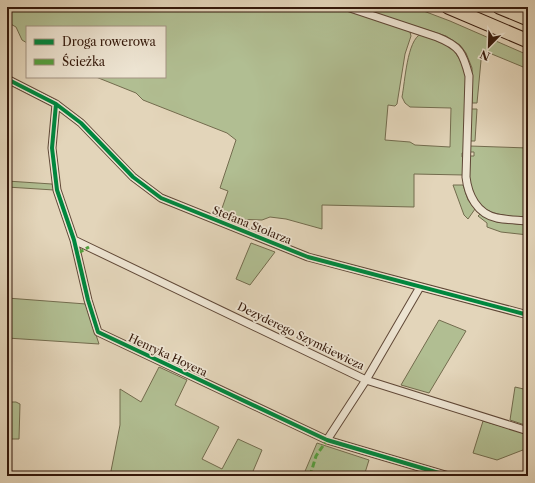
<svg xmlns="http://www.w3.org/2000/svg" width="535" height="483" font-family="'Libre Caslon Text',serif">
	<rect width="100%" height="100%" fill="#e3d5ba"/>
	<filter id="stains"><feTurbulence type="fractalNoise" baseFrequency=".005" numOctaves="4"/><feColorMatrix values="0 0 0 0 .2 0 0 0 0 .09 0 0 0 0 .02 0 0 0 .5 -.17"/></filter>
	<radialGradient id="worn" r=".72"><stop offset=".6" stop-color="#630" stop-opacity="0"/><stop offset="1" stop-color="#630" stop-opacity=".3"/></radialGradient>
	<path fill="#b1be92" stroke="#736c4e" d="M7,7H339L407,29L410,32L411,36L405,54L397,104L395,106L388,105L385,140L410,142L415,145L450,147L451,108L410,107L405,103L402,97C405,82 407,40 421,34L446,45L454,50L463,65L466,74L464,153H462V157L464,158V175L414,174V207L322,205V229L286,219L270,217L262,220L231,219L220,214L228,191L220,188L236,140L227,133L143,100L136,93L96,77H165V27H27V43L22,40L16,27L7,22Z
		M357,7H413L450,21L528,55V69L482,50L477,103H472V68L466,53L460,45L446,36Z
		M471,109H477L475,141H470Z
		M470,146L528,148V218C502,215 476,216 469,184C468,175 469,165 469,156H474V152H469Z
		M7,181L52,184L54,190L7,187Z
		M453,185H463L468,200L475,209L468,219L464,215Z
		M480,214L497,222L528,225V235L501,232L487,227V223L478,216Z
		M251,243L275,252L250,285L236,279Z
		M7,298L86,304L99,344L7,338Z
		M439,320L466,331L429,393L401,385Z
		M159,367L187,380L175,405L219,427L202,459L222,469L238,439L262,450L251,476H110L120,425V389L141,402Z
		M515,387L528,390V426L510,420Z
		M7,402H16L20,404L19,439H7Z
		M483,421L528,434V448L497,460L473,453Z
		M317,443L369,460L364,476H303Z"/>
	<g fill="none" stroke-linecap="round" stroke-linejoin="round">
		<defs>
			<path id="street" d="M347,7L437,37C460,46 463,53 469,76L466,177C468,195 477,214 497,218C507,220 518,220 528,221
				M7,79L56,104L81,123L133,177L161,198L308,257L528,315
				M56,104L52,148L57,190L74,240L88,300L98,332L327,440L449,476
				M74,240L366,380L528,431
				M327,440L366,380L420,287"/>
			<path id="highway" d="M448,7L528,41
				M499,7L528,19"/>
		</defs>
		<use href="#street" stroke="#604837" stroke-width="9"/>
		<use href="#highway" stroke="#35190b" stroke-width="15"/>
		<use href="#street" stroke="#ede4d2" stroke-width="7"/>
		<use href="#highway" stroke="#e3d5ba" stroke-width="13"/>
		<path stroke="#53a13e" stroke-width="3" stroke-dasharray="6 3" stroke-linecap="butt" d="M78,253L89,247
			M310,476L316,456L327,440"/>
		<defs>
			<path id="cycleway" d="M7,79L56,104L81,123L133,177L161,198L308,257L528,315
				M56,104L52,148L57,190L74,240L88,300L98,332L327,440L449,476"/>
		</defs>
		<use href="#cycleway" stroke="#ede4d2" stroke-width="6"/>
		<use href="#cycleway" stroke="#00873e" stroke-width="4"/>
	</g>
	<g text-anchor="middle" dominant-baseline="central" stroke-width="3.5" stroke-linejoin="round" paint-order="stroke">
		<g font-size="11" fill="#35190b" stroke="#ede4d2">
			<text transform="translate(252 225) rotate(22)">Stefana Stolarza</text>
			<text transform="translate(301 336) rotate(26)">Dezyderego Szymkiewicza</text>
			<text transform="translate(168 355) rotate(25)">Henryka Hoyera</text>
		</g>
	</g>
	<rect width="535" height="483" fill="none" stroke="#e3d5ba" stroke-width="24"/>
	<rect x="8" y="8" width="519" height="467" fill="none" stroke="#35190b" stroke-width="2"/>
	<rect x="12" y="12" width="511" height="459" fill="none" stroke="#35190b"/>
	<rect x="26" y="26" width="140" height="52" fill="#ede4d2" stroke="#a39382"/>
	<rect x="34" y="39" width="20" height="6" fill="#00873e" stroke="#a39382"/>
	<text x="62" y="46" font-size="12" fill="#35190b">Droga rowerowa</text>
	<rect x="34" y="59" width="20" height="6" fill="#53a13e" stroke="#a39382"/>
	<text x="62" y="66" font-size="12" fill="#35190b">Ścieżka</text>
	<g transform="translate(489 46) rotate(203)" stroke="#ede4d2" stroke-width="3" paint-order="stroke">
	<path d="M0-3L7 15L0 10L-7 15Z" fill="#35190b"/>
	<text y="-6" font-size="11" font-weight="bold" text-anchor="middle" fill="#35190b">N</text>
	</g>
	<rect width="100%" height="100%" filter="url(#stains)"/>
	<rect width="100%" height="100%" fill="url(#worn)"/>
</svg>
